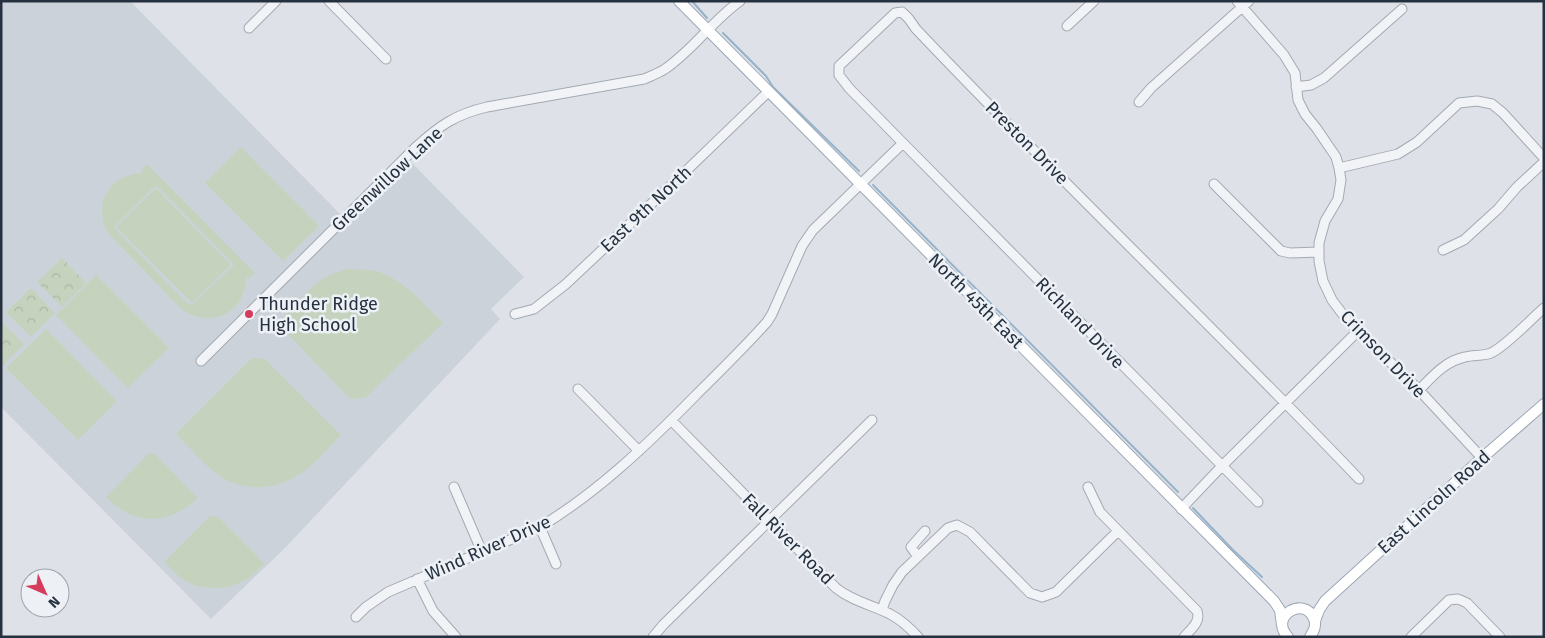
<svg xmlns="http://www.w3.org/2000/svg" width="1545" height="638" font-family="'Fira Sans',sans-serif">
	<defs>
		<pattern id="park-crowns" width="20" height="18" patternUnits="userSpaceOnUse" patternTransform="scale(1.25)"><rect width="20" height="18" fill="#c5d3be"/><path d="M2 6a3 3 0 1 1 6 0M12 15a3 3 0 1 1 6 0" fill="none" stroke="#a9b6a4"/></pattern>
	</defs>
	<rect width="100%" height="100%" fill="#dee2e8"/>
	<path fill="#ccd2da" d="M1,1H130L349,223L411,162L524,277L491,309L500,319L285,548L211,619L1,407Z"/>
	<path fill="#c5d3be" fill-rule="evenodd" d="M241,147L319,226L283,261L205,183Z
		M147,164L255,273L249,279L246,277C246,313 210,330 181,309L107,232C93,202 110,174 143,173L141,171ZM155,186L161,190L234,265L192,305L187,303L119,233L114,227Z
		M156,188L231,265L192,303L116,227Z
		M347,269C357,270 369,269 379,272C405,281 424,304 443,323L365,398L350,399L277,323L316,283L330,275Z
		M96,275L169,348L128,388L56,315Z
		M46,329L117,401L78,440L6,368Z
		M252,358L265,359L341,435C329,447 317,462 303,472C280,489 248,493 223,478C205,467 191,449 176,434Z
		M149,453L155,454L198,498C169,526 134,526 106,497Z
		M210,516H217L264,563C260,568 255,573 250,577C233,590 202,592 184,580C177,576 170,567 164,562Z"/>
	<path fill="url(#park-crowns)" d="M62,258L86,283L62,307L37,282Z
		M31,288L55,313L31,337L6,312Z
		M1,321L24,344L1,367Z"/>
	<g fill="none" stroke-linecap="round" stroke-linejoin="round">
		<path stroke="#96b3cb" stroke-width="2" d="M692,1L707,18
			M723,33L766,76L773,87L859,171
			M873,185L1178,492
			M1193,508L1233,550L1262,577"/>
		<defs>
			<path id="minor" d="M329,1L386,59
				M1237,1L1284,55L1295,73L1298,100L1305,114L1317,129L1336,157L1339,168L1341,180L1338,199L1325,221L1319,243V261L1323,281L1332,300L1347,320L1419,390L1482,458
				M1067,26L1094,1
				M249,28L276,1
				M1296,87L1311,85L1324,78L1402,9
				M1139,102L1151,88L1249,1
				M1339,168L1398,154L1417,142L1459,103L1477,101L1492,104L1503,113L1544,158
				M1214,184L1281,251L1290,253L1319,252
				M1443,250L1464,240L1498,209L1517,187L1544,162
				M515,314L534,309L566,284L686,171L768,92
				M201,361L416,147C439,126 456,114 487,107L644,79C651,76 659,73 665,69C693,50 712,21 740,1
				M578,389L639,451
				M1419,390C1432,377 1445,361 1465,357C1473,355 1484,356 1491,353C1506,346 1530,320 1544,308
				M671,420L836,588C852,601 872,605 890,614C901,620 910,628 918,637
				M454,487L482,552
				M1088,487L1100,512L1197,611C1201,622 1191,629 1184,637
				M1258,502L903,143L849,88L839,75V66L895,13L902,12L909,19L916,29C1061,182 1214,327 1359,479
				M1181,509L1221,467L1358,331
				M540,527L556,564
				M918,557L911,547L925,531
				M417,579L433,611L456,637
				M882,610L885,601L893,585L902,572L948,528L957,525L970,532L1030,593L1042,597L1056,592L1118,531
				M356,617L366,607L388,592L540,527C598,492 648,444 695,396C719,372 744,348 767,322L772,314L802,246L813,230L903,143
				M653,637L663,625L872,420
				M1411,637L1449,600L1458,599L1467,603L1500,637"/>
			<path id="major" d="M679,1L1274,601L1280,610L1282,625
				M1315,621L1319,610L1325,601L1482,458L1544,404
				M1288,637C1268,616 1305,595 1314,619C1317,625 1314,631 1310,637"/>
		</defs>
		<use href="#minor" stroke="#a3a9b2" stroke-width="11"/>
		<use href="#major" stroke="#9ca7b5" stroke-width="12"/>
		<use href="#minor" stroke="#f1f3f6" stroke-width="9"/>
		<use href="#major" stroke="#fff" stroke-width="10"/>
	</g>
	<circle fill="#d53b5b" stroke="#edf1f6" stroke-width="2" cx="249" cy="314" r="5"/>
	<g text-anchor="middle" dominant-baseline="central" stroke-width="5" stroke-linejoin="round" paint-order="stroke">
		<g font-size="18" fill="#263140" stroke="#edf1f6">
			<text transform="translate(1027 143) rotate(45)">Preston Drive</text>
			<text transform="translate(387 179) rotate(-43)">Greenwillow Lane</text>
			<text transform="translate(646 209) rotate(-43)">East 9th North</text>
			<text transform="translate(976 301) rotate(45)">North 45th East</text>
			<text transform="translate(1080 323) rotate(46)">Richland Drive</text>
			<text transform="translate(1383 354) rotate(46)">Crimson Drive</text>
			<text transform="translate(1434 502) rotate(-42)">East Lincoln Road</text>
			<text transform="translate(788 539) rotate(45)">Fall River Road</text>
			<text transform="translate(488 548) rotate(-24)">Wind River Drive</text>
		</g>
		<g font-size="18" fill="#263140" stroke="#edf1f6" text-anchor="start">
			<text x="259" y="304">Thunder Ridge<tspan x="259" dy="21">High School</tspan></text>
		</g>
	</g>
	<rect width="1545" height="638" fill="none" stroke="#263140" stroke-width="5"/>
	<g transform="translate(45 593) rotate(135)"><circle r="24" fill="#edf1f6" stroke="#9da4ad"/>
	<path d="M0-4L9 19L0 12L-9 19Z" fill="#d53b5b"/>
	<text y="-8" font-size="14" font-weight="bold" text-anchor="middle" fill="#263140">N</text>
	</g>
</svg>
